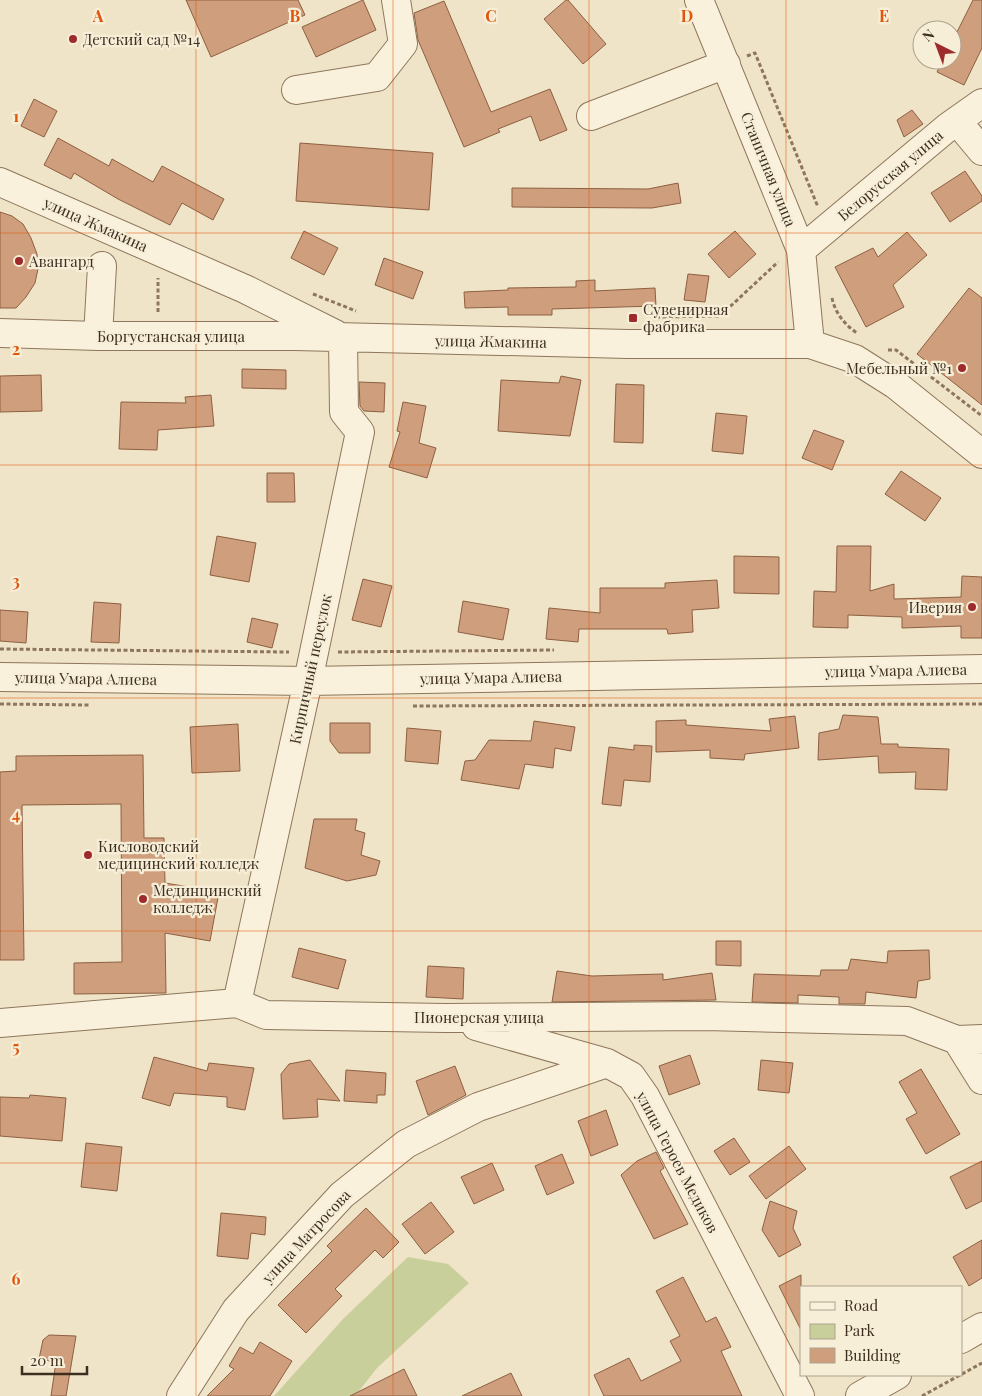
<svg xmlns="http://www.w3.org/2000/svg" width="982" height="1396" font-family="'Playfair Display',serif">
	<rect width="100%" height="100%" fill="#f0e4c8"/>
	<path fill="#c9cf9b" d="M408,1257L448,1264L469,1283L377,1368L355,1396H274L344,1318Z"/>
	<path fill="#cf9f7d" stroke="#8d5f41" d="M186,0H298L305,15L211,57Z
		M363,0L376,30L316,57L302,27Z
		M566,0H568L606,44L583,64L544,19Z
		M973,0H982V48L964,85L937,72L943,60H952V42Z
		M444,1L491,112L550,89L567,130L540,141L531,116L498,129L500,132L464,147L418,40L414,13Z
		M34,99L57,111L44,137L21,126Z
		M912,110L923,124L904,137L897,120Z
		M58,138L109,166L112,159L153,182L162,166L224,199L213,220L182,203L170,225L118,199L74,173L71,179L44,165Z
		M300,143L433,153L429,210L296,201Z
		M965,171L982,196V201L950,222L931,193Z
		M678,183L681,203L652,208L512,207V188L648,189Z
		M0,212L12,216L23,224L31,238L37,254L38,269L35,283L26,297L16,308H0Z
		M304,231L338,248L324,275L291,258Z
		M735,231L756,254L729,278L708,254Z
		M907,232L927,255L893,285L904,307L866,327L835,267L873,248L878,257Z
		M384,258L423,272L413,299L375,285Z
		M688,274L709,276L705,302L684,300Z
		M595,280V291L655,288L656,306L552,309V315H508V307L465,308L464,292L508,290V288L576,287V281Z
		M969,288L982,298V405L917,354Z
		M242,369L286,370V389L242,388Z
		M41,375L42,411L0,412V376Z
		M561,376L581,380L570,436L498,431L501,380L559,383Z
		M359,382L385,383L384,412L364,411L360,406Z
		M616,384L644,385L643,443L614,442Z
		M211,395L214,426L158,430L157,450L119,449L121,402L186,403L185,397Z
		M403,402L426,406L419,443L436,448L427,478L389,467L400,432L397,431Z
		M716,413L747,416L743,454L712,451Z
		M814,430L844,441L832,470L802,458Z
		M901,471L941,498L925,521L885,494Z
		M267,473H294L295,502H267Z
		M217,536L256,543L249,582L210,575Z
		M837,546H871L870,591L894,584V599L961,597L962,576L982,577V638H961V626L902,628V617L848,615V628L813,627L814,591L836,592Z
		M734,556L779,557V594L734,593Z
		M363,579L392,586L381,627L352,620Z
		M717,580L719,608L692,610L693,632L668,634L667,629H579L578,642L546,639L549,608L600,613V588H665V583Z
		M463,601L509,609L503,640L458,632Z
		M94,602L121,604L119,643L91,642Z
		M0,610L28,612L26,643L0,641Z
		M252,618L278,624L272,648L247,642Z
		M843,715L878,717L881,744H898V747L949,749L947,790L915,789L916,772L879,773L878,756L818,760L819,733L839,729Z
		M795,716L799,748L745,754L744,760L710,758V750L656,752V721L686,720V725L771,731L769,719Z
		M534,721L575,727L571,751L555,748L553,768L525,764L519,789L461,780L465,761L475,760L489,740L531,741Z
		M330,723H370V753H339L330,741Z
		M238,724L240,771L192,773L190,727Z
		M407,728L441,731L438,764L405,761Z
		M634,745L652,746L650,782L624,780L621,806L602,804L609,747L634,750Z
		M143,755L144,838H164L165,883L219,892L210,941L165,933L166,993L74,994V963L122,962L121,804L22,805L24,960H0V772L16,771V756Z
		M314,819H357L355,830L365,833L361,855L380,861L376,875L347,881L305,868Z
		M716,941H741V966L716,965Z
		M299,948L346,960L338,989L292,977Z
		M929,950L930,979L918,981L916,998L866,992L865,1004H839V997L798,995V1003L752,1002L754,974L820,976L821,970H848L851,959L887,963L888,951Z
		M428,966L464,968L463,999L426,997Z
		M557,971L592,976L663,974V980L712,973L716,1000L552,1002Z
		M690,1055L700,1084L669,1095L659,1066Z
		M154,1057L207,1071L209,1063L254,1068L245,1110L227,1107V1097L174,1093L170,1106L142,1098Z
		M310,1060L340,1101L317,1099L318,1117L283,1119L281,1074L289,1064Z
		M761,1060L793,1063L789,1093L758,1090Z
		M455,1066L466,1095L428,1115L416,1081Z
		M921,1069L960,1134L926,1154L906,1119L917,1113L899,1082Z
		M346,1070L386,1073L385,1095H377V1103L344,1101Z
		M30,1095L66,1098L62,1141L0,1136V1097L29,1098Z
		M606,1110L618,1145L591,1156L578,1121Z
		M734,1138L750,1162L730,1175L714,1151Z
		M86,1143L122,1147L117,1191L81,1187Z
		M789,1146L806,1169L766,1199L749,1176Z
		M656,1152L664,1168L660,1171L688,1224L654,1239L621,1175L637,1161Z
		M562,1154L574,1183L547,1195L535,1166Z
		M982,1161V1201L966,1209L950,1177Z
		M492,1163L504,1190L474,1204L461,1177Z
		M770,1201L797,1211L793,1228L801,1245L779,1257L762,1230Z
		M431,1202L454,1232L425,1254L402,1224Z
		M366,1208L399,1242L383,1258L375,1250L335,1289L342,1296L306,1333L278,1305L332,1251L327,1246Z
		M221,1213L266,1217L265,1235L251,1233L248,1259L217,1256Z
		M982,1240V1278L969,1286L953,1257Z
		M801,1275V1330L779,1286Z
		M683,1277L706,1322L716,1317L731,1347L721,1351L742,1396H604L594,1375L629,1358L641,1381L681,1361L670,1341L680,1336L656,1291Z
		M49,1335L76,1336L66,1396H51L56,1362L39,1359L43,1340Z
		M260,1342L292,1361L270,1396H207L234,1369L229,1366L240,1347L253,1354Z
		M404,1369L417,1396H350Z
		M511,1373L522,1396H462Z"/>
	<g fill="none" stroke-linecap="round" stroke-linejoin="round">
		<defs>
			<path id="minor" d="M699,0L801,250L810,344
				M296,90L377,77L403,44L396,0
				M591,116L726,64
				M957,121L982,151
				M0,182L245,289L335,334
				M801,250L948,127L982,103
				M0,333L98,336H295L628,344H810L855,359L896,385L982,454
				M98,336L102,266
				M0,677L308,681L982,669
				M237,1003L308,681L360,432L344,412L343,338
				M0,1023L237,1003L266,1015L445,1018L706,1016L907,1021L957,1040L982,1039
				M476,1026L607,1063L631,1076L645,1096L800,1396
				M957,1040L982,1080
				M961,1339L982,1327
				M181,1396L236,1310L342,1195L406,1144L478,1107L607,1063
				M860,1396L897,1375"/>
		</defs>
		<use href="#minor" stroke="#8d765c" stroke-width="30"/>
		<path stroke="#8d765c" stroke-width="3" stroke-dasharray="4 2.5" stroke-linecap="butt" d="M747,56L755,53L818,207
			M313,294L356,311
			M832,298C835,313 845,325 857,333
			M158,312V278
			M656,317L720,316L778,262
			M888,350H896L982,416
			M0,649L289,652
			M338,652L554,650
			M0,704L89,705
			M413,706L982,704
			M922,1396L982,1363"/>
		<use href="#minor" stroke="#faf1dc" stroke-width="28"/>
	</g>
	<path fill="none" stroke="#df570d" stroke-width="1" stroke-opacity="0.55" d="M196,0V1396M393,0V1396M589,0V1396M786,0V1396M0,233H982M0,465H982M0,698H982M0,931H982M0,1163H982"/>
	<g fill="#9e2a2b" stroke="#f7eed8" stroke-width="2">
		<circle cx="73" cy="39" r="5"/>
		<circle cx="19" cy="261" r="5"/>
		<rect x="628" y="313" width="10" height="10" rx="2.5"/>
		<circle cx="962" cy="368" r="5"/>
		<circle cx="972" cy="607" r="5"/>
		<circle cx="88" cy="855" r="5"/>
		<circle cx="143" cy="899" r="5"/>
	</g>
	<g text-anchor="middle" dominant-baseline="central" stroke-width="4.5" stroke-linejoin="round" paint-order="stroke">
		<g font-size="15" fill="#3d2e20" stroke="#f7eed8" text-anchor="start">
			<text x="83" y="39">Детский сад №14</text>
			<text x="29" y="261">Авангард</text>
			<text x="643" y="309">Сувенирная<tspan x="643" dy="17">фабрика</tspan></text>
			<text x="952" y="368" text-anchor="end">Мебельный №1</text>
			<text x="962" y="607" text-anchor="end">Иверия</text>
			<text x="98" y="846">Кисловодский<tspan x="98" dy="17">медицинский колледж</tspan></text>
			<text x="153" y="890">Мединцинский<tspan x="153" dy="17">колледж</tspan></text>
		</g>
		<g font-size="15" fill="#3d2e20" stroke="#f7eed8">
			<text transform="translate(769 169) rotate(68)">Станичная улица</text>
			<text transform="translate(890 175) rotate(-40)">Белорусская улица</text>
			<text transform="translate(96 224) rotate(24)">улица Жмакина</text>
			<text x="171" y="336">Боргустанская улица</text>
			<text transform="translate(491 341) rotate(1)">улица Жмакина</text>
			<text transform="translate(310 669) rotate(-78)">Кирпичный переулок</text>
			<text transform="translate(896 670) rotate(-1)">улица Умара Алиева</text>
			<text transform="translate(491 677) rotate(-1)">улица Умара Алиева</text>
			<text transform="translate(86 678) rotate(1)">улица Умара Алиева</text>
			<text x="479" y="1017">Пионерская улица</text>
			<text transform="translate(678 1162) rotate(62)">улица Героев Медиков</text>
			<text transform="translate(306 1236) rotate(-47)">улица Матросова</text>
		</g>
	</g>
	<g font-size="16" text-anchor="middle" font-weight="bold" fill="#df570d" stroke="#f7eed8" stroke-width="4.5" stroke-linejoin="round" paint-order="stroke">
		<text x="98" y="22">A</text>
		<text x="295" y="22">B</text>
		<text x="491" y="22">C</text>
		<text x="687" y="22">D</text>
		<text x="884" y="22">E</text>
		<text x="16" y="122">1</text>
		<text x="16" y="355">2</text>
		<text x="16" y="587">3</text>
		<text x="16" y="820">4</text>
		<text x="16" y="1053">5</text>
		<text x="16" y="1285">6</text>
	</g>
	<rect x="800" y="1286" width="162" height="90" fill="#f7eed8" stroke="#ada18e"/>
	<rect x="810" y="1302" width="25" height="8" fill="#faf1dc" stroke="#ada18e"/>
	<text x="844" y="1311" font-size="15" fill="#3d2e20">Road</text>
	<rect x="810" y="1324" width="25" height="15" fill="#c9cf9b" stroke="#ada18e"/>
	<text x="844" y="1336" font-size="15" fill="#3d2e20">Park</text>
	<rect x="810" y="1348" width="25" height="15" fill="#cf9f7d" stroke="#ada18e"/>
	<text x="844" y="1361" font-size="15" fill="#3d2e20">Building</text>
	<g transform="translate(937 45) rotate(318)"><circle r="24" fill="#f7eed8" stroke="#ada18e"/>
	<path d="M0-4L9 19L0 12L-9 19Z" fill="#9e2a2b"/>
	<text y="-8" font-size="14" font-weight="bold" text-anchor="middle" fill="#3d2e20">N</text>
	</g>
	<path d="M22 1366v8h65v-8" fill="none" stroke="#3d2e20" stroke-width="2.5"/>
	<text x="30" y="1366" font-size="15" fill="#3d2e20" stroke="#f7eed8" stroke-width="4" paint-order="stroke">20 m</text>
</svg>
